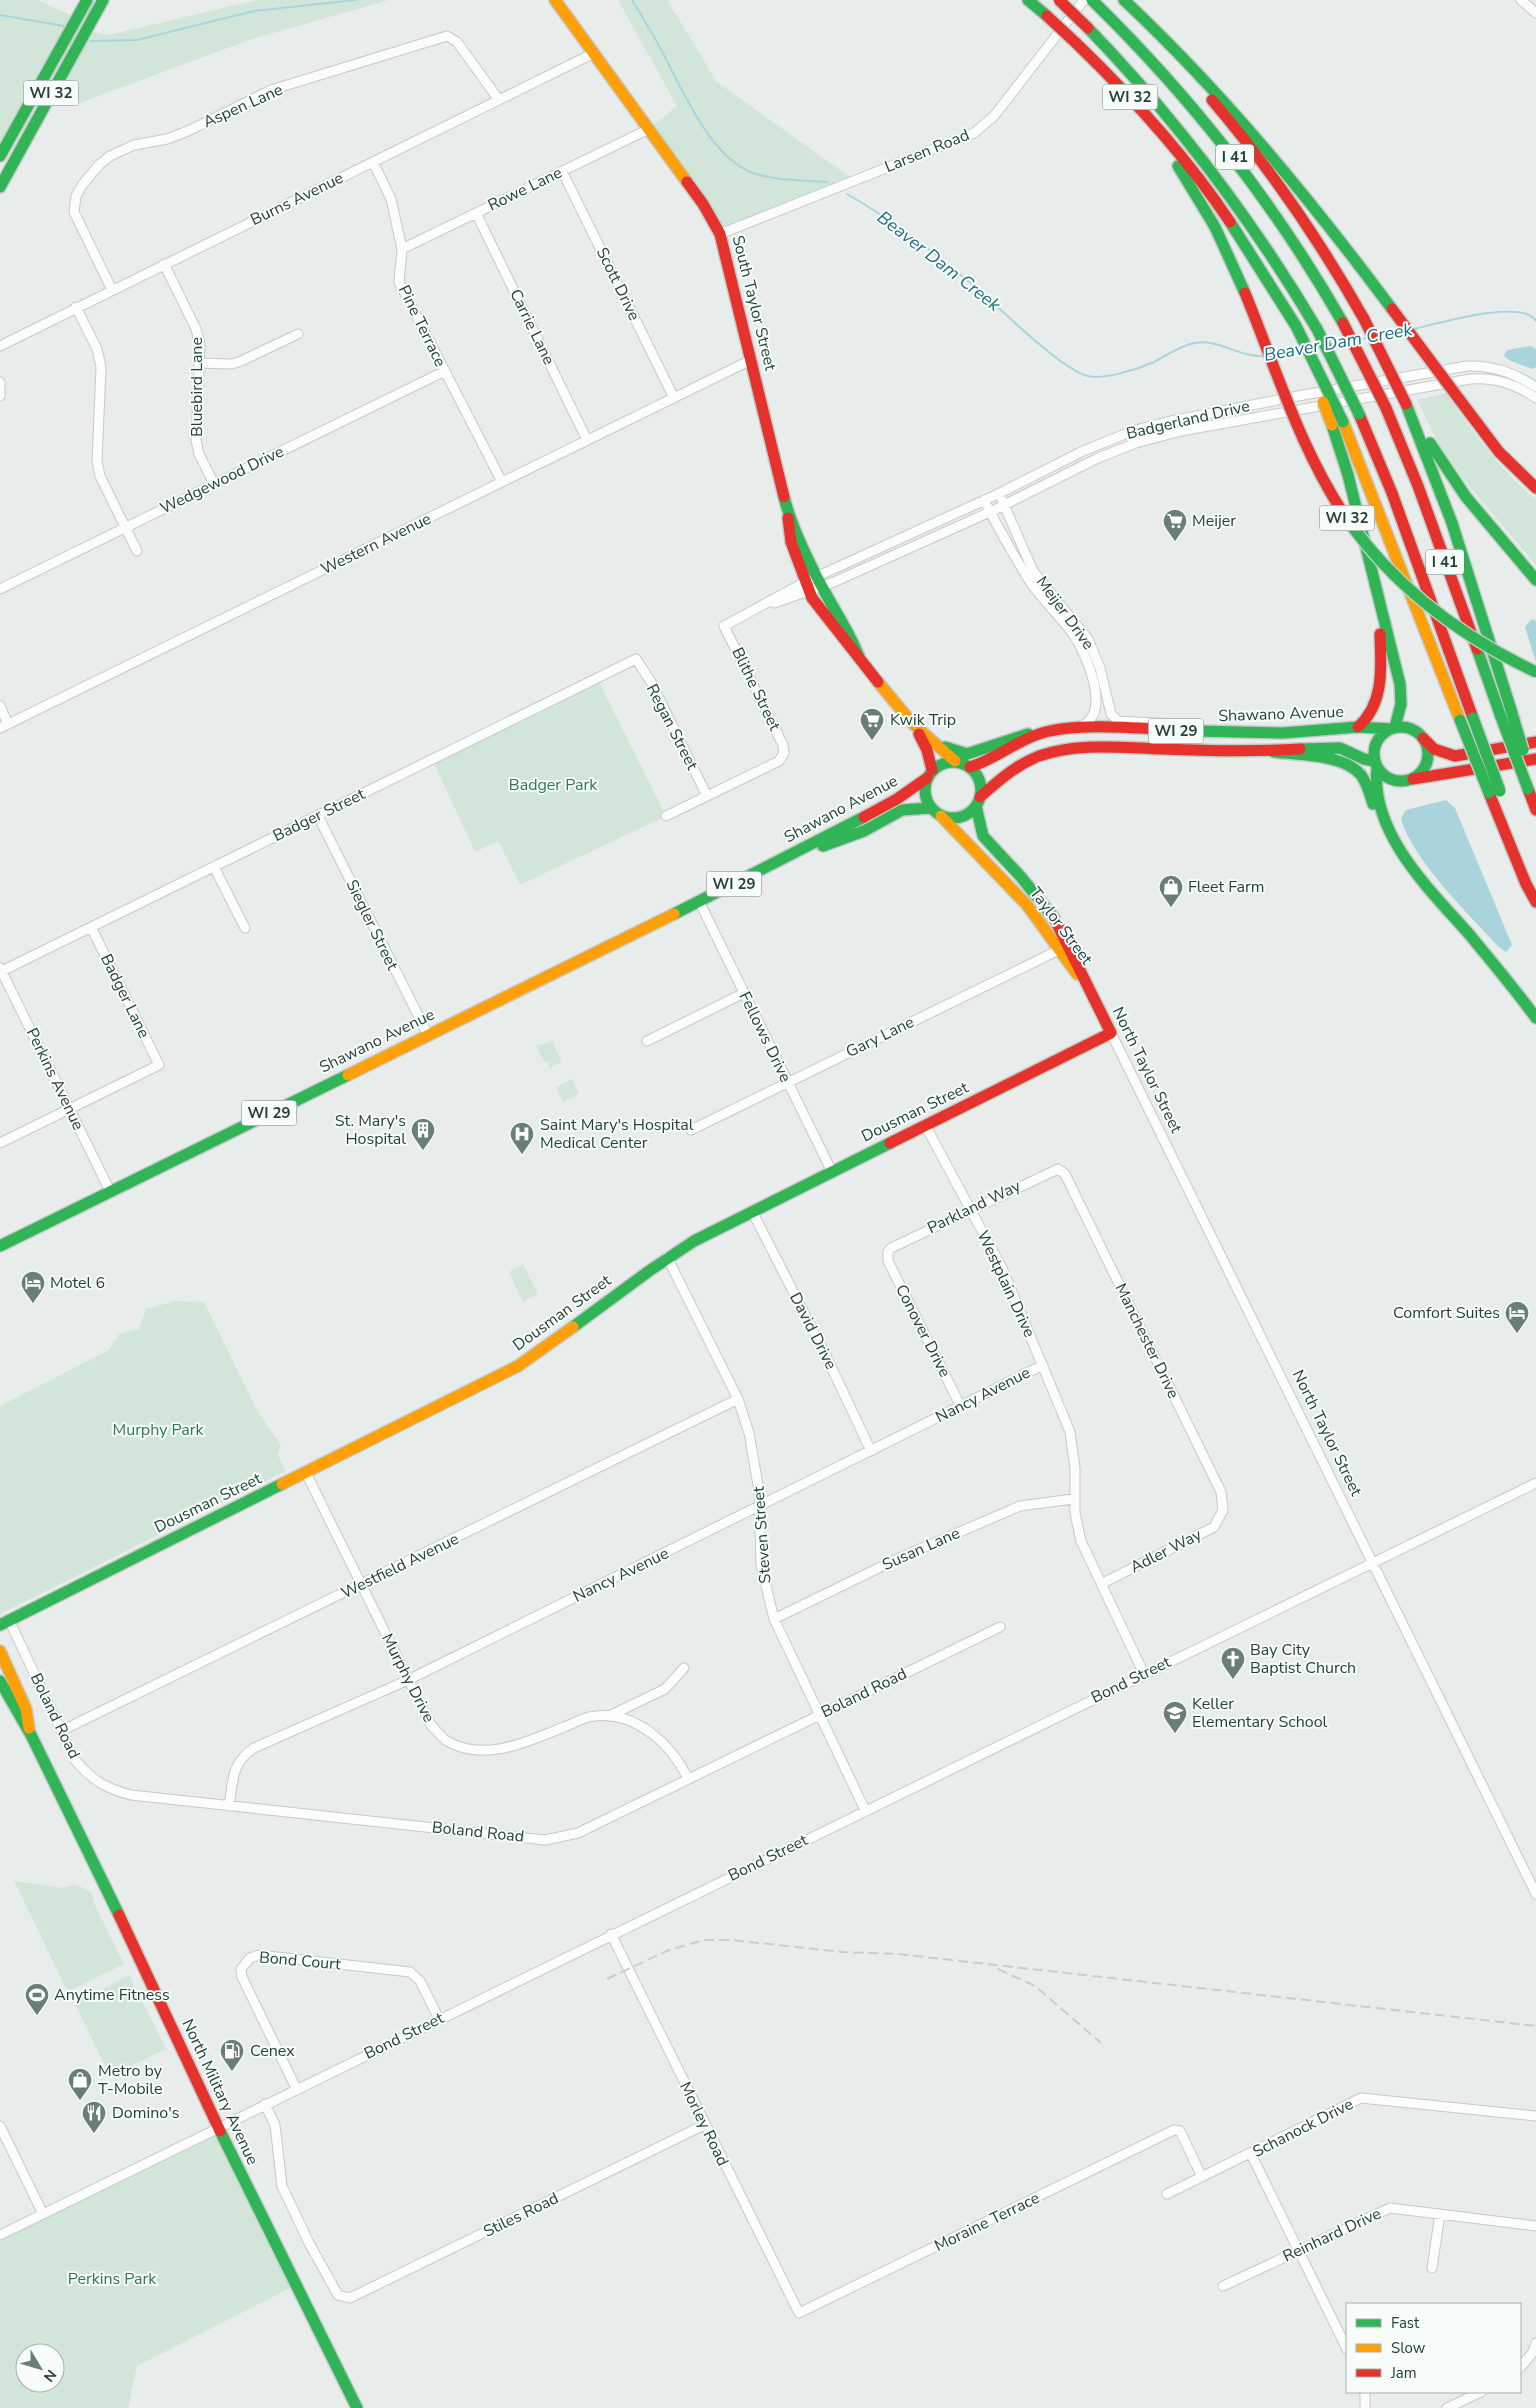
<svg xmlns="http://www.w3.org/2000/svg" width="1536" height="2408" font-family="'Nunito Sans',sans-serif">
	<rect width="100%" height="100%" fill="#e8edeb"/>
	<path fill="#d1e6d8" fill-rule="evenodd" d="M0,0H37L77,18L0,156Z
		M257,0H389L249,40L77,104L57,84L86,30L109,35Z
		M618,0H667L717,82L854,180L720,234L649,129L677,106Z
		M1446,393C1474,434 1498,468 1536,500V565L1465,481L1436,439L1417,400Z
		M597,678L666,816L520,885L498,841L475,852L432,759Z
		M552,1041L562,1062L550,1068L547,1061L544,1062L536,1046Z
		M572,1079L579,1094L563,1102L556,1087Z
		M523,1264L538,1294L523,1302L509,1272Z
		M175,1301L204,1302L258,1412L281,1445L278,1455L286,1471L0,1614V1406L109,1350L119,1334L139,1329L146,1309Z
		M14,1881L63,1888L75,1884L91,1892L94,1903L124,1964L71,1990L66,1988Z
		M129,1975L166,2049L110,2076L75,2004Z
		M218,2128L296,2285L137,2366L128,2408H0V2235ZM25,2353H55V2383H25Z"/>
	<path fill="#a9d4db" d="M1531,346L1536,349V367L1532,369L1511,361L1504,356L1507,350Z
		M1532,619L1536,621V662L1525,627Z
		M1446,800L1455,808L1512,945L1506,952L1499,947C1470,916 1411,858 1401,818L1406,810Z"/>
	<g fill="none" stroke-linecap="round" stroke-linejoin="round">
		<path stroke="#a9d4db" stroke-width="2" d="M632,0C641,15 651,30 659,46C680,84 707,152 748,171C771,181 802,180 827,182
			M0,15L64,26
			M91,41L137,40L254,11L356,0
			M847,194C891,219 934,252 973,285C997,305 1061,370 1088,376C1104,380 1138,369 1154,362C1168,355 1179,346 1195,343C1216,338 1240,358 1264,356
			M1414,329C1436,324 1523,298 1536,321
			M1379,335L1402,331
			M1357,340L1367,338
			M1333,344L1345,342
			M1276,354L1301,351"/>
		<defs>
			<path id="street" d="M1521,0L1536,13
				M373,162L391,199L402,249L399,282L502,482
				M562,171L674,398
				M476,213L587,440
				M720,234L974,133L994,116L1084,0
				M402,249L649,129
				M164,264L196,329L200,344L196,440L199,454L214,484
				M112,290L74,212L76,196L83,184L99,165L110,156L134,145L167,139L188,131L271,90L447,36L457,42L499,100
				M76,307L97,349L101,367L97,461L100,476L137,551
				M0,346L594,53
				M199,363L231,364L239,362L298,334
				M0,382V396
				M984,500C997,526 1012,552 1027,577C1040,599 1061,616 1075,637C1087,656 1112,714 1081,726
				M1002,500L1033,571L1088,639L1100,668L1111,714L1118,721L1171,724
				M0,589L445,371
				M774,603L834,582L990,512L1098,458L1136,443L1181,431L1470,379C1495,377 1515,384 1536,398
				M0,706L8,724
				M0,728L751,360
				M318,816L428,1035
				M666,816L779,761L784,753L783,745L724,626L805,582L998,494L1083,451L1135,430L1171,421L1298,396L1467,366C1493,365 1514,373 1536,387
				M214,867L245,928
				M699,901L832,1172
				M0,968L110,1191
				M2,971L636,659L651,682L707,796
				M1111,1033L1536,1894
				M647,1041L744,993
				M925,1125L1002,1268L1070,1432L1075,1468V1513L1081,1541L1144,1674
				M691,1130L1063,948
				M0,1143L159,1065L91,927
				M752,1211L826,1356L871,1451
				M667,1257L738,1399L749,1433L759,1491L761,1565L774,1619L865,1810
				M961,1407L888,1261V1252L891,1248L1058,1169L1065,1174L1221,1492L1223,1510L1214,1527L1101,1584
				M306,1473L431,1725C436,1730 441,1737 447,1741C484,1763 529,1741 564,1727C572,1724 581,1719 589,1717C633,1708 671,1743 688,1779
				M774,1619L897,1559L1020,1506L1073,1499
				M9,1620L75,1760C93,1781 105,1788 131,1795L545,1840L578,1833L1000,1627
				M609,1716L665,1689L684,1668
				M61,1731L738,1399
				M229,1806C233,1781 231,1763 254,1748L408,1680L1043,1365
				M611,1934L799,2313L1174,2130L1180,2131L1202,2177
				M296,2088L242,1977L241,1969L250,1958L259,1955L410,1972L420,1981L439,2019
				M265,2104L275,2125L282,2186L309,2243L338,2295L350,2298L704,2125
				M0,2126L43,2214
				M1251,2154L1347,2349
				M1167,2194L1361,2098L1536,2116
				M0,2235L1536,1483
				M1432,2268L1440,2214
				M1223,2286L1390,2208L1536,2226
				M1520,2368L1533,2352L1536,2343
				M1365,2392V2408
				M1447,2408L1481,2392"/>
			<path id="fast" d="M1028,0L1047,16
				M1092,0C1192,98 1273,201 1343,323
				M1124,0C1224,94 1310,199 1392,309
				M1088,28C1178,121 1251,218 1317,329
				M0,156L87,0
				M1178,166L1215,227L1245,293
				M0,187L103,0
				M1230,222L1296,326
				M1406,404L1452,523L1512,713
				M1332,425L1348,475L1400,684L1401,704L1395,727
				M1430,443L1466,497L1536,580
				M784,497C792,529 811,567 827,596C838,616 851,635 859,657
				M1477,649L1501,717
				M1374 754a27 27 0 1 1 54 0a27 27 0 1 1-54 0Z
				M1195,731L1283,733L1358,727L1391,729
				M945,747L967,754L1028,734
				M1300,749L1340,748L1364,759L1374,761
				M1274,752C1298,755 1344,754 1361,775C1367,783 1370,794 1373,804
				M925 790a28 28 0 1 1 56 0a28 28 0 1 1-56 0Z
				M1377,768C1370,833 1430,890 1469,934C1492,962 1515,989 1536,1018
				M976,806L983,836L1021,877L1054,918
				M823,846L864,831L902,810L930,808
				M674,914L864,817
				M0,1246L348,1075
				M573,1327L649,1271L694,1241L890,1143
				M0,1625L282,1484
				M0,1681L31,1735L119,1915
				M220,2131L357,2408"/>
			<path id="slow" d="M555,0L687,182
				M1343,422L1460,720
				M878,682L912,723L955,761
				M941,816L1027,905L1077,974
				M348,1075L674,914
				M282,1484L518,1366L573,1327
				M0,1651L26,1709L29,1728"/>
			<path id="jam" d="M1076,43C1133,98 1186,156 1230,222
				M1212,100C1270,168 1320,241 1364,319
				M687,182L703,204L720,234L784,497
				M1459,399L1499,452L1536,488
				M1386,408L1418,486L1477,649
				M1359,414L1392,493L1473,718
				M788,518L791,542L812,598L878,682
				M1358,727C1385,703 1381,667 1380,634
				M919,734L927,750L932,770
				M1423,738L1434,749L1455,756L1536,742
				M970,767C996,759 1017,740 1042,733C1084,721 1151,730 1195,731
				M1413,779L1536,759
				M1528,789L1536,810
				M1489,793L1526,884L1536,902
				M980,797C998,781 1016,765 1039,756C1079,742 1122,748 1163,749C1209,751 1254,752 1300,749
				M864,817L897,799L927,778
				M890,1143L1111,1033L1054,918
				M119,1915L220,2131"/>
		</defs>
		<use href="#street" stroke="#c5cac8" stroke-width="11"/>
		<use href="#fast" stroke="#c3cbc8" stroke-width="14"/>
		<use href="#slow" stroke="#c3cbc8" stroke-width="14"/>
		<use href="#jam" stroke="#c3cbc8" stroke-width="14"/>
		<use href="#street" stroke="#fcfcfc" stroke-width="9"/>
		<use href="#fast" stroke="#30b455" stroke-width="11"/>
		<use href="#slow" stroke="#ff9f0a" stroke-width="11"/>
		<use href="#jam" stroke="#e5322d" stroke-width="11"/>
		<path stroke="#c9cdcc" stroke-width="2" stroke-dasharray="10 5" stroke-linecap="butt" d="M998,1969L1035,1986L1101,2043
			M607,1979L669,1950L704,1940H731L843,1952L898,1954L1536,2026"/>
		<defs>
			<path id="fast-bridge" d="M1296,326L1343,422
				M1317,329L1359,414
				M1349,522C1397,589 1462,637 1536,672
				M1512,713L1523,750
				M1501,717L1528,789
				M1473,718L1500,791
				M1460,720L1489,793"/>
			<path id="slow-bridge" d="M1323,402L1332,425"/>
			<path id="jam-bridge" d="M1059,0L1088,28
				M1047,16L1076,43
				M1245,293C1277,371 1301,452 1349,522
				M1392,309L1459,399
				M1364,319L1406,404
				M1343,323L1386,408"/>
		</defs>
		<use href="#fast-bridge" stroke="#c3ccc9" stroke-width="14" stroke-linecap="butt"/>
		<use href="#slow-bridge" stroke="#c3ccc9" stroke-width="14" stroke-linecap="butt"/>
		<use href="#jam-bridge" stroke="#c3ccc9" stroke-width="14" stroke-linecap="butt"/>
		<use href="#fast-bridge" stroke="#30b455" stroke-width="11"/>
		<use href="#slow-bridge" stroke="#ff9f0a" stroke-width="11"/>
		<use href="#jam-bridge" stroke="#e5322d" stroke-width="11"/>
	</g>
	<defs>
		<symbol id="supermarket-pin" viewBox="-11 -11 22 30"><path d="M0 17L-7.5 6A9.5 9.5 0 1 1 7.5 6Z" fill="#697e78" stroke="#f7fbf9"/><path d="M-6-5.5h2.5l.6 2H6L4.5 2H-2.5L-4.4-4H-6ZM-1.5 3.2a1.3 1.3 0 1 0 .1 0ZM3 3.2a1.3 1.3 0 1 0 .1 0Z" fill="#fff"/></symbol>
		<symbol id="shop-pin" viewBox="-11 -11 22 30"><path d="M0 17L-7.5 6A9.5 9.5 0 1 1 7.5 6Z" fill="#697e78" stroke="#f7fbf9"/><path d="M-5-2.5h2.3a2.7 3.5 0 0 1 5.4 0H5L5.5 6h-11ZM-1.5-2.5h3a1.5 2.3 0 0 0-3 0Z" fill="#fff"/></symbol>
		<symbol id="building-pin" viewBox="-11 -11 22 30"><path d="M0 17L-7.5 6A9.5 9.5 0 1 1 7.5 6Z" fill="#697e78" stroke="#f7fbf9"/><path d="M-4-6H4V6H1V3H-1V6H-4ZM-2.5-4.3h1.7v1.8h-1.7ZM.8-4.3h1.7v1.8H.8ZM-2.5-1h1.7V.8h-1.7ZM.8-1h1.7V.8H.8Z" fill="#fff"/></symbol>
		<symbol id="hospital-pin" viewBox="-11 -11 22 30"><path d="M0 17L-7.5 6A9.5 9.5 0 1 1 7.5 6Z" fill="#697e78" stroke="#f7fbf9"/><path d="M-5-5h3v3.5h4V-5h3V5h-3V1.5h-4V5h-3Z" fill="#fff"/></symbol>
		<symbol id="hotel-pin" viewBox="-11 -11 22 30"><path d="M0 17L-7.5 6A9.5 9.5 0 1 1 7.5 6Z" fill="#697e78" stroke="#f7fbf9"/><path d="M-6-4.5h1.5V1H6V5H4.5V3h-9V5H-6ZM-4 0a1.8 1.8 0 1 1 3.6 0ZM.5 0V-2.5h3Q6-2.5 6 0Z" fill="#fff"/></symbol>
		<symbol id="church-pin" viewBox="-11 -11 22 30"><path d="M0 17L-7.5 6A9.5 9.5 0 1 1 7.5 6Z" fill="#697e78" stroke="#f7fbf9"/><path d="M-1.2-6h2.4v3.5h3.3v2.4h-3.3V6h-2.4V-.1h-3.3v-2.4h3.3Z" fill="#fff"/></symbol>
		<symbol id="school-pin" viewBox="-11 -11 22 30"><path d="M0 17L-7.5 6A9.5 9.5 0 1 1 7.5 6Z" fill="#697e78" stroke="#f7fbf9"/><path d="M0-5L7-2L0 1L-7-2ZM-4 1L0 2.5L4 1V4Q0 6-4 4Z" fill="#fff"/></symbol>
		<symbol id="stadium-pin" viewBox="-11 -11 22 30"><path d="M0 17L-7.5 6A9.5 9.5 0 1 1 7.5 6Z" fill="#697e78" stroke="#f7fbf9"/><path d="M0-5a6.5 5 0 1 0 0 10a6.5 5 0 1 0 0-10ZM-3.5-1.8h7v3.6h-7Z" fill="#fff"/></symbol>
		<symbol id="fuel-pin" viewBox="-11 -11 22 30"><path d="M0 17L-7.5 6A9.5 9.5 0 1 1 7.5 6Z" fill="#697e78" stroke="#f7fbf9"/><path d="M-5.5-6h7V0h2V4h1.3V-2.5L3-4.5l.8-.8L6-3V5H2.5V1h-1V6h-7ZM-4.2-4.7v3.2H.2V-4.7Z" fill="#fff"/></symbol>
		<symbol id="restaurant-pin" viewBox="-11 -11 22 30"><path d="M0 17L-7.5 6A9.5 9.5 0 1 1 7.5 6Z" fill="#697e78" stroke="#f7fbf9"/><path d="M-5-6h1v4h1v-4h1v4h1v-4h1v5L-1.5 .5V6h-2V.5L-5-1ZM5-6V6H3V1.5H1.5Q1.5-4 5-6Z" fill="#fff"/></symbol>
	</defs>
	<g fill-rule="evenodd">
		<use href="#supermarket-pin" x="1161" y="507" width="28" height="38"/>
		<use href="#supermarket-pin" x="858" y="706" width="28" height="38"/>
		<use href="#shop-pin" x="1157" y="873" width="28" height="38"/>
		<use href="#building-pin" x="409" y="1116" width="28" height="38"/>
		<use href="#hospital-pin" x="508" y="1120" width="28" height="38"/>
		<use href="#hotel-pin" x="19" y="1269" width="28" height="38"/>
		<use href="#hotel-pin" x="1503" y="1299" width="28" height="38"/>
		<use href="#church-pin" x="1219" y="1645" width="28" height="38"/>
		<use href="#school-pin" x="1161" y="1699" width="28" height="38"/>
		<use href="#stadium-pin" x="23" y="1981" width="28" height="38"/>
		<use href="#fuel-pin" x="218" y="2037" width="28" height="38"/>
		<use href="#shop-pin" x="66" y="2066" width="28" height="38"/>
		<use href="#restaurant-pin" x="80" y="2099" width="28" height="38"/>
	</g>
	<g text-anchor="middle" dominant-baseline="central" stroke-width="4" stroke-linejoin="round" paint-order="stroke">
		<g fill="#f7fbf9" stroke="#637a73" stroke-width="1">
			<rect x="23.5" y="80.5" width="55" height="25" rx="4"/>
			<rect x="1102.5" y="84.5" width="55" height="25" rx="4"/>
			<rect x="1216" y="144.5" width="38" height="25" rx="4"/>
			<rect x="1319.5" y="505.5" width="55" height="25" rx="4"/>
			<rect x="1426" y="549.5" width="38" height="25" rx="4"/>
			<rect x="1148.5" y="718.5" width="55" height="25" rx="4"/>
			<rect x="706.5" y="871.5" width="55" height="25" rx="4"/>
			<rect x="241.5" y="1100.5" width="55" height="25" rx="4"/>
		</g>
		<g font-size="15" font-weight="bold" fill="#24423a">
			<text x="51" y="93">WI 32</text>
			<text x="1130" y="97">WI 32</text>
			<text x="1235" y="157">I 41</text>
			<text x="1347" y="518">WI 32</text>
			<text x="1445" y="562">I 41</text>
			<text x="1176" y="731">WI 29</text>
			<text x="734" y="884">WI 29</text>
			<text x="269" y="1113">WI 29</text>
		</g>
		<g font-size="16" fill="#24423a" stroke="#f7fbf9">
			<text transform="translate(243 106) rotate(-24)">Aspen Lane</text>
			<text transform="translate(927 151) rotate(-22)">Larsen Road</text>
			<text transform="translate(525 189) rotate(-26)">Rowe Lane</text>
			<text transform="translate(297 199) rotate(-26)">Burns Avenue</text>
			<text transform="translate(618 284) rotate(64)">Scott Drive</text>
			<text transform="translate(754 303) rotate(76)">South Taylor Street</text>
			<text transform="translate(422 326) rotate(64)">Pine Terrace</text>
			<text transform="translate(532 327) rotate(64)">Carrie Lane</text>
			<text transform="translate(197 387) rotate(-90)">Bluebird Lane</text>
			<text transform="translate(1188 420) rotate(-13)">Badgerland Drive</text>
			<text transform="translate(222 480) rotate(-26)">Wedgewood Drive</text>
			<text transform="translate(376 544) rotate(-26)">Western Avenue</text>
			<text transform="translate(1065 613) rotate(54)">Meijer Drive</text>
			<text transform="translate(756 689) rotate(64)">Blithe Street</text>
			<text transform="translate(1281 714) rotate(-2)">Shawano Avenue</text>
			<text transform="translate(672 727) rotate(63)">Regan Street</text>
			<text transform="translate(841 809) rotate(-28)">Shawano Avenue</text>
			<text transform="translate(319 815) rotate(-26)">Badger Street</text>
			<text transform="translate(372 925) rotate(64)">Siegler Street</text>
			<text transform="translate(1061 926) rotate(53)">Taylor Street</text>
			<text transform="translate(125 996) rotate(64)">Badger Lane</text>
			<text transform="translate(765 1037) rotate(64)">Fellows Drive</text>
			<text transform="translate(880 1037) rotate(-26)">Gary Lane</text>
			<text transform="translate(377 1041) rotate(-26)">Shawano Avenue</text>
			<text transform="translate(1147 1070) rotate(64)">North Taylor Street</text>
			<text transform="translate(55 1079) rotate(64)">Perkins Avenue</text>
			<text transform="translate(915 1112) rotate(-26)">Dousman Street</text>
			<text transform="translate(974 1207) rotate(-26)">Parkland Way</text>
			<text transform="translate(1006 1284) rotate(65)">Westplain Drive</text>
			<text transform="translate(562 1313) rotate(-36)">Dousman Street</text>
			<text transform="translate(813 1331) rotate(63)">David Drive</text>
			<text transform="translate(923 1331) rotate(63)">Conover Drive</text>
			<text transform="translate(1147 1341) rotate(64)">Manchester Drive</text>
			<text transform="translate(983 1395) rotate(-27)">Nancy Avenue</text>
			<text transform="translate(1327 1433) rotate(64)">North Taylor Street</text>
			<text transform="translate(208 1503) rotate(-26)">Dousman Street</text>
			<text transform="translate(762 1535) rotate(-94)">Steven Street</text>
			<text transform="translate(921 1549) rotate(-24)">Susan Lane</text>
			<text transform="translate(1166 1551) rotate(-27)">Adler Way</text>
			<text transform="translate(400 1566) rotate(-26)">Westfield Avenue</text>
			<text transform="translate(621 1575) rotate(-26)">Nancy Avenue</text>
			<text transform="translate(408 1678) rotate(63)">Murphy Drive</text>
			<text transform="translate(1131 1680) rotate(-26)">Bond Street</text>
			<text transform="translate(864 1693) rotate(-26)">Boland Road</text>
			<text transform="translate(55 1716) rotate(64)">Boland Road</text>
			<text transform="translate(478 1832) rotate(6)">Boland Road</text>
			<text transform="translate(768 1858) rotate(-26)">Bond Street</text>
			<text transform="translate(300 1961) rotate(5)">Bond Court</text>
			<text transform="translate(404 2036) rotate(-26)">Bond Street</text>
			<text transform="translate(220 2092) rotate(65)">North Military Avenue</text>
			<text transform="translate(704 2124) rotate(64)">Morley Road</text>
			<text transform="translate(1303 2128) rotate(-27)">Schanock Drive</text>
			<text transform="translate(521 2215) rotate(-26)">Stiles Road</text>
			<text transform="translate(987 2222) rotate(-26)">Moraine Terrace</text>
			<text transform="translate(1332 2235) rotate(-25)">Reinhard Drive</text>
		</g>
		<g font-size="16" fill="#24423a" stroke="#f7fbf9" text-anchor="start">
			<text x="1192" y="521">Meijer</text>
			<text x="890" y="720">Kwik Trip</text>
			<text x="1188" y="887">Fleet Farm</text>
			<text x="406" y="1121" text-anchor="end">St. Mary's<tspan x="406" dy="18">Hospital</tspan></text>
			<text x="540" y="1125">Saint Mary's Hospital<tspan x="540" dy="18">Medical Center</tspan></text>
			<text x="50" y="1283">Motel 6</text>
			<text x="1500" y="1313" text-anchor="end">Comfort Suites</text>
			<text x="1250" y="1650">Bay City<tspan x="1250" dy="18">Baptist Church</tspan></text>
			<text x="1192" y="1704">Keller<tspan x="1192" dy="18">Elementary School</tspan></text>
			<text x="54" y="1995">Anytime Fitness</text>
			<text x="250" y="2051">Cenex</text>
			<text x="98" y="2071">Metro by<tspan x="98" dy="18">T-Mobile</tspan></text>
			<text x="112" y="2113">Domino's</text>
		</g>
		<g font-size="16" fill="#2d7a4b" stroke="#f7fbf9">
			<text x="553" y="785">Badger Park</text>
			<text x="158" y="1430">Murphy Park</text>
			<text x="112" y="2279">Perkins Park</text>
		</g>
		<g font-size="18" font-style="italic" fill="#1c6f80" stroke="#f7fbf9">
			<text transform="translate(939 261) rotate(38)">Beaver Dam Creek</text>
			<text transform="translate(1338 342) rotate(-10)">Beaver Dam Creek</text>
		</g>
	</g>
	<rect x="1346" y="2303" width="175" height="90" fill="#f7fbf9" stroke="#a3b1ad"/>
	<rect x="1356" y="2319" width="25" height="8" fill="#30b455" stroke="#a3b1ad"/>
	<text x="1391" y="2328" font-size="15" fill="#24423a">Fast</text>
	<rect x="1356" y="2344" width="25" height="8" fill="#ff9f0a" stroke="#a3b1ad"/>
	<text x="1391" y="2353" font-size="15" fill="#24423a">Slow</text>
	<rect x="1356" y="2369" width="25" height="8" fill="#e5322d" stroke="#a3b1ad"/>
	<text x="1391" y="2378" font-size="15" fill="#24423a">Jam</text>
	<g transform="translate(40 2368) rotate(128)"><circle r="24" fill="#f7fbf9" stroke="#a3b1ad"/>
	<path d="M0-4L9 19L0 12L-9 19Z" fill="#697e78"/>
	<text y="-8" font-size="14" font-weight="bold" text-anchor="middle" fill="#24423a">N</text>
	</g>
</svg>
